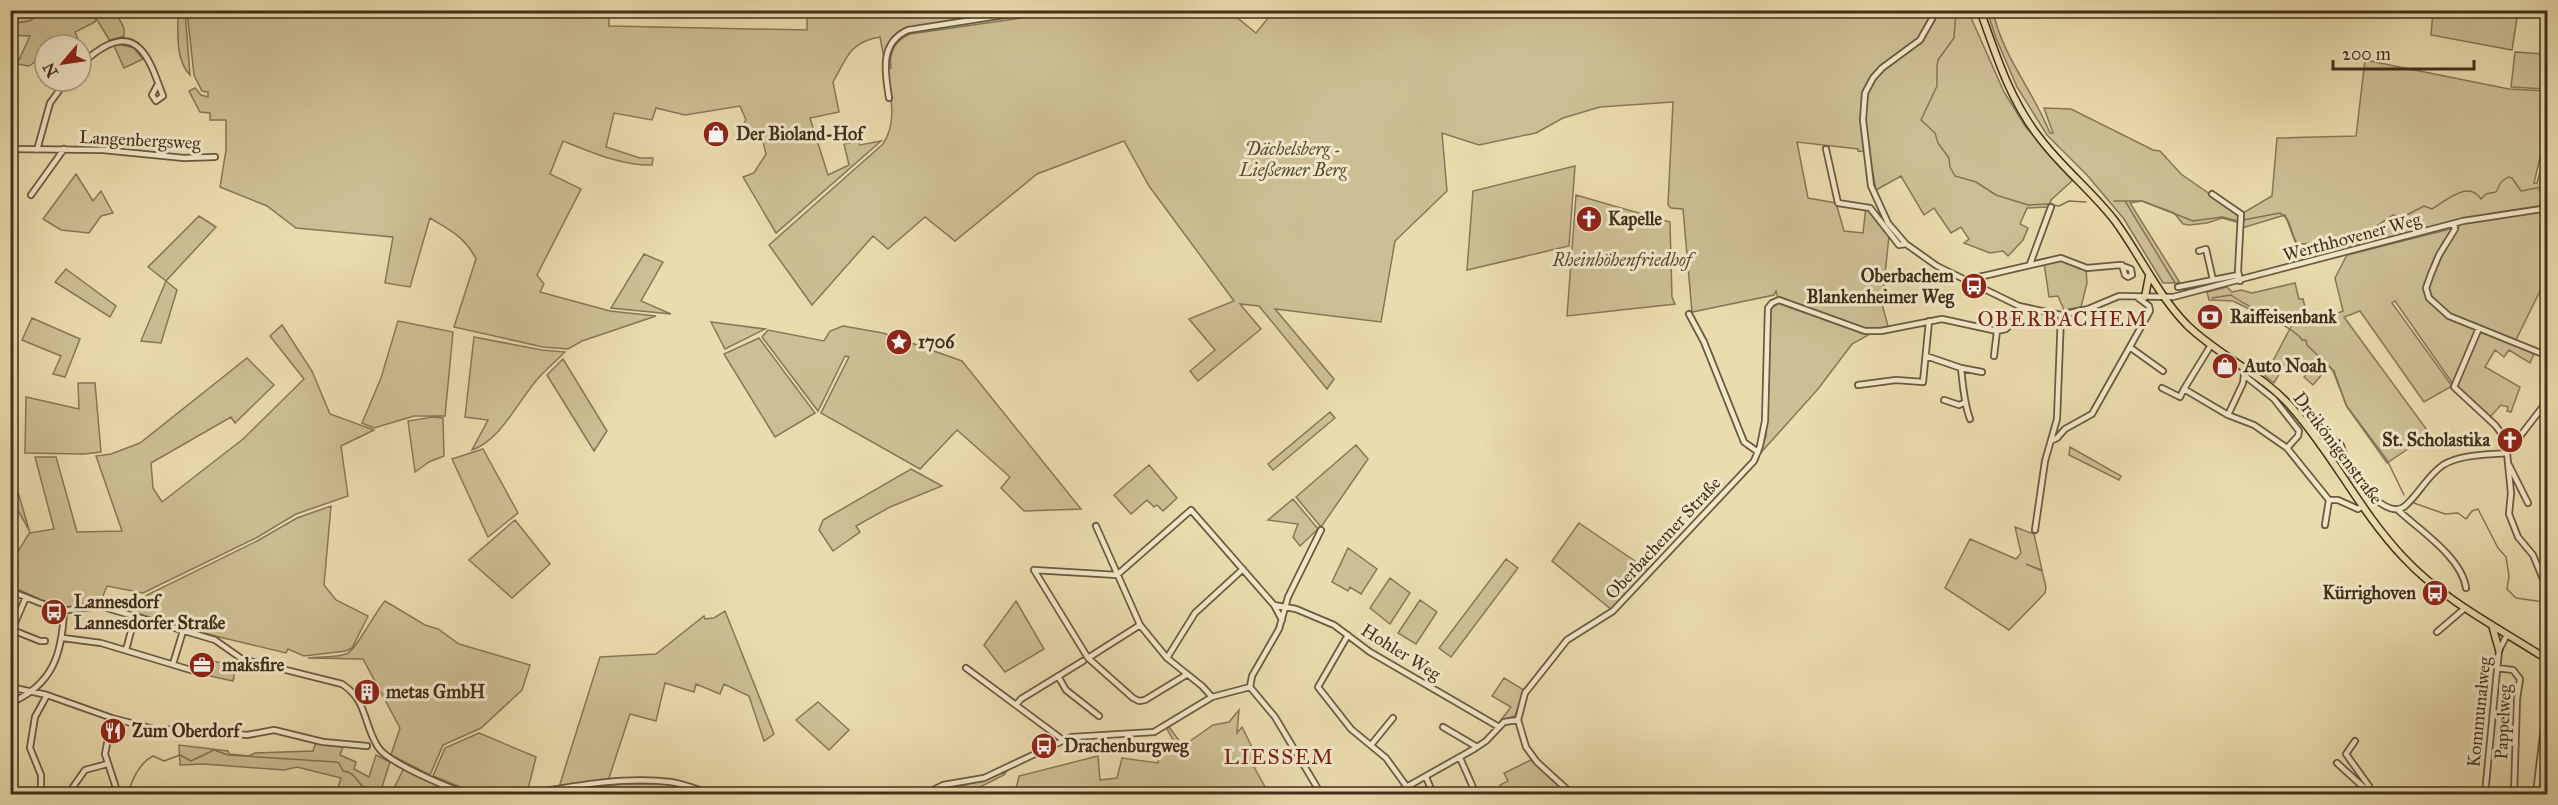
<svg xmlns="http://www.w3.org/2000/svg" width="2558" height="805" font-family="'IM FELL Great Primer',serif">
	<rect width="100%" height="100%" fill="#eadcae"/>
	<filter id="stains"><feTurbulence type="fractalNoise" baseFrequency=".00333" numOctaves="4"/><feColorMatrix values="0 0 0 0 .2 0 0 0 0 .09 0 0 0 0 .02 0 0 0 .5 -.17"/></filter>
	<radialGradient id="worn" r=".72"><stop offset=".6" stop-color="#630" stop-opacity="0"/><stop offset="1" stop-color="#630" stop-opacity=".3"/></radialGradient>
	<path fill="#cdbf95" stroke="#867758" stroke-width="1.5" d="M558,10V15L574,17L575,11L609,14V26L807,30V18L826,15V11H967L970,18L908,28C894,34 888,43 884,58L880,37C850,42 847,57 833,82L839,112L810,118L828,175L849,165L844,144L858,141L860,145L881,141L776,233L743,177L754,173L766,154L763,142L739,131L746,120L740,106L685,115L656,108L652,120L614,113L606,147L640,158H653L652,165C622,166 591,152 563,141L550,174L581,189L537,275L544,284L540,292L610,311L656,316L582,341L568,349L543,347L454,327L476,259C465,237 451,231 430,218L410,287L385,283L393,237L296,228L267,206L220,187L226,150V120H210V113L200,112L189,91L195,88L201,95L208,97V92L202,91L194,75L187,11Z
		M1076,10L1229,11L1256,33L1269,17L1271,10L1968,11L2004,92L2025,126L2073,180L2051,200L2049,207L2027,208L2020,224L2028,228L2023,240L2008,256L2003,251L1990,253L1964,243L1969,239L1961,227L1951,233L1934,208L1924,215L1901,176L1876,190L1869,152L1858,151V149L1797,142L1808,198L1836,203L1844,231L1863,233L1866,207L1889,236L1882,304L1888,326C1864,338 1804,307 1778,298L1776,291L1774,295L1692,312L1683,209L1671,208L1668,205L1673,102L1600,107L1563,118L1536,133L1479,145L1442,133L1447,191L1395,241L1381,322L1275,309L1334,379L1327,389L1259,306L1240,304L1261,329L1198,381L1190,371L1215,350L1189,319L1234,301L1149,186L1124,141L1037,174L955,241L925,217L888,249L873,236L812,305L769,245L883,144C898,122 890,94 887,69L891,68C889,53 894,41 910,34Z
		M39,11H115L124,28V36L110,41L96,18L95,22L75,32L78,39L67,45H45V55L29,66L17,64L30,36L11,35V17Z
		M178,11H185L190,75C175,60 178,31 178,11Z
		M1987,11H1993C2002,56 2033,90 2050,133H2053L2044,108L2071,109L2153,150L2160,151L2181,174L2240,215V223L2222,218L2207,223L2189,225L2183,224L2174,213L2142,201L2130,203L2180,283H2163L2124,219L2087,175L2047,135L2017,87L1996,38Z
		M2433,11H2474L2517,18L2512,50L2431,35Z
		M119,44L134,48L143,59L124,68L114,46Z
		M2515,52L2547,54V89L2511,87Z
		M2365,60L2509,89L2547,91V139L2541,153L2534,183H2537L2547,145V207L2519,214L2547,210V293L2540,291L2516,340L2536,349L2530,363L2509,350L2504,357L2495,350L2485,367L2520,387L2511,412L2507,411L2508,407L2501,405L2490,417L2455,386L2460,376L2456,375L2453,384L2395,301L2392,303L2452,386L2424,402L2360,311L2344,317L2430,434L2387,463L2347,407L2333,371L2329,366L2313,385L2304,377L2307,373L2294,363L2290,368L2285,364L2274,383L2265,376L2293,323L2283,319L2280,324L2233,301L2209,300L2207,292L2227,287L2232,292L2241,290L2252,293L2295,283L2299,299H2303L2309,323H2312L2343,311L2335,278L2347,255L2450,229L2451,231C2438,247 2431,268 2424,288L2429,287L2440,256L2460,225L2459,221L2331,255L2330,247L2298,249L2285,215L2242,228L2243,213L2272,196L2277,138L2356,136Z
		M1575,166L1569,246L1467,270L1473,191Z
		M76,174L93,201L101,191L113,213L101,216L89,233L61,230L43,219Z
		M1576,195L1670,222L1672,297L1675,304L1567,316Z
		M199,216L216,227L166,281L177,290L161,343L141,341L166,281L148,267Z
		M644,254L663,262L641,301L671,314L611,308Z
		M2062,259L2086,269L2087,283L2081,307L2064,310L2058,296L2049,297L2044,263Z
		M66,269L116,306L110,317L55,282Z
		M1779,303L1854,330L1872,333L1852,344L1818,389L1757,457L1766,436L1770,309Z
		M32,318L80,339L65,377L53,374L61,356L22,340Z
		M398,321L453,332L445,416H414L374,428L362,423L381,378Z
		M711,322L765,329L725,349Z
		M282,325L312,371L330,414L374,430L341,446L348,496L296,514L256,538L143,593L107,586L100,603L87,602L67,608H58L11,586V563L30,532L11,498L10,465L30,533L54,529L35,457H56L77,532L122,531L96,456L111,454L140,443L247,358L274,385L235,423L231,417L151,463L153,488L162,502L243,439L304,379L270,336Z
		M843,326L883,333L962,361L1081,509L1024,511L1001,488L1010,477L957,430L920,469L821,413L849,357L845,356L818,411L762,337L768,330L824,341L830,331Z
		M474,337L542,350L565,352C555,362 544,371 535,382C516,405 500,440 472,450L488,420L465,417Z
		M759,338L815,413L775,437L724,354Z
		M563,359L607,431L594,451L547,375Z
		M78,383H95L101,452L84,454L25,453L26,397L79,409Z
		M1330,412L1335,418L1273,470L1268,464Z
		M433,417L443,418L444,456L429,462L415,472L408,421Z
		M1356,445L1368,459L1321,527L1296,497Z
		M2070,447L2121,476L2119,480L2069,455Z
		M483,449L518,513L488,537L452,459Z
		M1149,465L1177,498L1163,511L1157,505L1154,507L1147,500L1131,514L1114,495Z
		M911,469L942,486L890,507L856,526L860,532L833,551L819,530L823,520Z
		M1293,499L1318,529L1300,546L1293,537L1298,524L1268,520Z
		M331,506L324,585L336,600L368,616L352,648L346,651L304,656L288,649L286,653L215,636L136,613L140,602L147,595L257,541L297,518Z
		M515,520L550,564L512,598L469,560Z
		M1579,523L1648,570L1612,610L1552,561Z
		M2015,527L2034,534L2042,570L2026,564L2042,571L2046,587L2045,593L2009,630L1945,588L1970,539L2016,559L2021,553Z
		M1348,548L1377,569L1361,594L1350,587L1348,591L1332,582Z
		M1506,559L1518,568L1451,657L1439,648Z
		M1390,578L1410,593L1390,624L1370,608Z
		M1420,600L1437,612L1416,644L1398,633Z
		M385,601L425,625L438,629L459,644L530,665L522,690L481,728L443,745L430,775L391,755L400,728L363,659L308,658C320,656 335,658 346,654C355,652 375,612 385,601Z
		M1016,601L1044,649L1005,672L984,645Z
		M725,611L774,734L764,741L749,696L724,684L720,694L696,684L694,692L665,683L656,721L630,714L608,781L559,787L600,657L656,654L704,616L705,619L714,618Z
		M213,661L236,666L233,681L210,676Z
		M1504,678L1524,690L1515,716L1501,720L1511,707L1492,696Z
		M818,702L849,730L829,750L796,720Z
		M1239,710L1237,733L1242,727L1261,765L1254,767L1269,794H1015L1019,776L1098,756L1100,780L1117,778L1122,758L1158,763V752L1177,747L1167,729L1169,727L1183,746L1213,725L1229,722Z
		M479,733L536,757L527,793L478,794L433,776L445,748Z
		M316,742L343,747L340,755L356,762L354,769L369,777L376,755L390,762L382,787L387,794H336L341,778L297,767L284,770L203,764L180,765L179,745L228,751L229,754L249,756L255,753L313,751Z
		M1531,760L1564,791L1555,794H1520L1516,787L1504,793L1500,785L1508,781L1504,773Z
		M404,768L461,794H424L413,789L404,790L401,794H391Z
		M1006,772L1004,775L968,793L997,794H934L943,787L965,785Z
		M624,784H673L704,794H573L568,790Z"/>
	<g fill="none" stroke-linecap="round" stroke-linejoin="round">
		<path stroke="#837355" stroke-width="1.5" d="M1956,10L1954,38L1938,60L1937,66V86L1921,120L1935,133L1938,143L1949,158L1950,167L1955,176L1976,182L1996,195L2028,205L2047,204L2059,206L2069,201L2086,202
			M10,24L29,21L49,10
			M2539,190L2548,196
			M2114,201H2142L2193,221L2222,217L2238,221
			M2125,201L2175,283
			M2243,220L2280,213C2294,221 2289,234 2298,244L2321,243L2324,239L2336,242L2347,239L2352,232L2374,230L2378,225L2393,215L2403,217L2424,206L2432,209C2447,200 2468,180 2481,199L2486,194L2496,192L2501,182L2508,177L2512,178L2521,191L2542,187L2548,180
			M2212,298L2231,295C2247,307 2294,327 2302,340H2306L2307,345L2334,371L2346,405L2387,460L2404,495
			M2414,503L2445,514L2458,513L2466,519L2472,511L2478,509L2498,548L2506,557L2509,576L2507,589L2516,598L2543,602
			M129,790C133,778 141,762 153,756L164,761L180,755L191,761L214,750L228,755L336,762L339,763L343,771C358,772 358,789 373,792"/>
		<defs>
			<path id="minor" d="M590,10H618
				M1253,10L1257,12
				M1937,10L1920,40L1882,68L1873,78L1865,93L1863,120L1871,186L1888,223L1906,244L1937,266L2019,306L2061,315L2088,309L2119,296L2173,297L2463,221L2548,208
				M81,65C94,52 121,30 139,48C151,59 157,81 163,96L156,101L152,95L158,84
				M889,98C885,72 879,43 908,30L1037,10
				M10,149L103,150L184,158L215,157
				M1826,149L1838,203L1870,208L1899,245L1906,244
				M37,150L50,103L66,81
				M2212,194L2241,214L2238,271L2240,281
				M31,195L64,149
				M2454,225L2455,229L2439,255L2431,274L2426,288L2429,298L2449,316L2548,356
				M2199,251L2206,249L2213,280
				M2030,264L2051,207
				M1973,283L1979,277L2061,258L2087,268L2120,265L2131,269L2132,275L2128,277L2125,275L2122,265
				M2178,287L2238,275
				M1689,314L1704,342L1744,442L1758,452
				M2479,328L2454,387L2495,425L2511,446
				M2211,345L2184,389L2228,415
				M2131,348L2163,371
				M1926,356L1961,368L1982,372
				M1994,356L1997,331
				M1961,368C1963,386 1964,403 1970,419
				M2245,368L2243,383L2228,415L2254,425L2287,448L2329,500H2338L2358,509L2363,506
				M2244,375L2274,399L2299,431L2298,436L2287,448
				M1858,385L1896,380L1923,382L1929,321
				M2162,388L2180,397L2184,389
				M1944,400L1959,405L1964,403
				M2051,441L2057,438L2065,429L2092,414L2150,311L2149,306L2137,297
				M2320,445L2330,439L2340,443C2344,452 2345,461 2349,470C2356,484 2390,520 2405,506C2419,494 2427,476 2443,465C2461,454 2487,455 2507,453
				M2507,453L2511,493L2509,514L2518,537L2533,555L2548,591
				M2507,453L2548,400
				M2509,465L2528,503
				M2399,511C2421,531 2462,558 2466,588
				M2325,525L2329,500
				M1096,526L1140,625L1167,658L1202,686L1212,697
				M2035,530L2045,461L2057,419L2061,315
				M1034,570L1117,575L1191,510L1274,605L1296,609L1334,625L1370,652L1499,727
				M1034,570L1088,658L1133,698L1139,701L1145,700L1186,675
				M10,591L61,611L100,606L215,640L242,659L342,684C368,701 363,724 378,747C388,763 447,787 467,794
				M1274,605L1282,620
				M10,629L40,641H45
				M12,630L26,597
				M2437,632L2465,608
				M1348,635L1318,687L1351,729L1386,758L1407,787
				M63,638L101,643L204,674
				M2547,640L2548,630
				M126,650L135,616
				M1088,658L1140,625
				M1167,658L1195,613L1243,569
				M173,664L183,631
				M966,668L1063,740
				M2497,668L2513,670L2520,679L2517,699L2514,794
				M1058,676L1066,690L1099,716
				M10,687L47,695L112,718L154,729L211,731L247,735L274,730L323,742L367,746
				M1250,687L1252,676L1279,629L1288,597L1321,530
				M1250,687L1275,717L1321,794
				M10,703C53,685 62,654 64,611
				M1016,705L1021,699L1083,661
				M112,718L105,754L118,794
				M1443,727L1477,747
				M2355,741L2346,754L2369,786L2368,790
				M1371,745L1393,718
				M1460,758L1476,794
				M2337,763L2371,794
				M1426,777L1433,794
				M41,794V775L30,748L35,717L47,695
				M68,794L85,770L107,764
				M528,794C573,786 625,776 671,782C685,784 698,790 711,794
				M931,794L935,789L943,785L984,778L1071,737L1154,732L1212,697L1250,687
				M1394,794L1474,749L1486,741L1504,722L1518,720
				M1572,794L1537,762L1526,747L1518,720L1525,693L1567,640L1613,611L1754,461L1760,446L1765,421L1768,308L1772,303L1779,300L1865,331H1881L1942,319L1997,331L2006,329L2012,323L2019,306
				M2485,794L2499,650L2507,635
				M2536,794L2548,693"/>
			<path id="major" d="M1980,10C1996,55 2010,100 2039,137C2061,167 2092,191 2115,221C2140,255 2157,294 2187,325C2220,357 2263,374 2293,409C2334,456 2361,513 2404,558C2444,601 2499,628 2548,660
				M2145,297L2149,276
				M2492,625L2499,650"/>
		</defs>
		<use href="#minor" stroke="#6a5a3f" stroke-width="8"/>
		<use href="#major" stroke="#402f1a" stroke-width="9"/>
		<use href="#minor" stroke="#f1e8ca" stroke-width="4.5"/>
		<use href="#major" stroke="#eadcae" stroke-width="6"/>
	</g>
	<defs>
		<symbol id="shop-disc" viewBox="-11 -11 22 22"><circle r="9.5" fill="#8f2418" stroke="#f1e8ca"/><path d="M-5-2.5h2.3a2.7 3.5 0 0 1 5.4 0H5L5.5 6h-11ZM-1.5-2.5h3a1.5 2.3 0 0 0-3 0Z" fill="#fff"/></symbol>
		<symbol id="church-disc" viewBox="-11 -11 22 22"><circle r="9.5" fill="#8f2418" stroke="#f1e8ca"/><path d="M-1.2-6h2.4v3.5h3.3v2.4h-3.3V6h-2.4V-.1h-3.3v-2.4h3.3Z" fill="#fff"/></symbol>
		<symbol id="bus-disc" viewBox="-11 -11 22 22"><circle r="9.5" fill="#8f2418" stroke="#f1e8ca"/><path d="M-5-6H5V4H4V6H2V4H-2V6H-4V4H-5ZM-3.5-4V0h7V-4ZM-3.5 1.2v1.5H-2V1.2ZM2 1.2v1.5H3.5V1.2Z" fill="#fff"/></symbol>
		<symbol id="bank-disc" viewBox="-11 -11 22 22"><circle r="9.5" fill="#8f2418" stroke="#f1e8ca"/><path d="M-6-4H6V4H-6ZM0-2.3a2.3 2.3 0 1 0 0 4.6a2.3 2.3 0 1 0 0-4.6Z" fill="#fff"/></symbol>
		<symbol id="sight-disc" viewBox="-11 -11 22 22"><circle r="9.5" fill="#8f2418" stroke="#f1e8ca"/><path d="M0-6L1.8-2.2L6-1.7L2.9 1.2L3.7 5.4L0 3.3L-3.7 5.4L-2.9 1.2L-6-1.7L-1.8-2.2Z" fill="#fff"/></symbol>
		<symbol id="office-disc" viewBox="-11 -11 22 22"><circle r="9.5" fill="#8f2418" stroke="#f1e8ca"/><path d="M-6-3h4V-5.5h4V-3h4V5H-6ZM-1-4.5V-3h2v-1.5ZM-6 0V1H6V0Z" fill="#fff"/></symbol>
		<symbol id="building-disc" viewBox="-11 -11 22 22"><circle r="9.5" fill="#8f2418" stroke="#f1e8ca"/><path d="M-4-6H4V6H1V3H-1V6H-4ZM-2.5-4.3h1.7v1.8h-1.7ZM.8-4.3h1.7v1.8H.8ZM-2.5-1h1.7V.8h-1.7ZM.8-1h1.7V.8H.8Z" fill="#fff"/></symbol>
		<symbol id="restaurant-disc" viewBox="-11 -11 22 22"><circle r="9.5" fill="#8f2418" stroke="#f1e8ca"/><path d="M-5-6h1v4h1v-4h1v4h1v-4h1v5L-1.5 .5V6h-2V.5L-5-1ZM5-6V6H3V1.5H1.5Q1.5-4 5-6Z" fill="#fff"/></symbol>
	</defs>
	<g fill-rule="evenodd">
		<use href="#shop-disc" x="701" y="119" width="30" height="30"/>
		<use href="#church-disc" x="1574" y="204" width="30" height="30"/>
		<use href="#bus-disc" x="1959" y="271" width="30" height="30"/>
		<use href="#bank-disc" x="2195" y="302" width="30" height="30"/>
		<use href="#sight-disc" x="884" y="327" width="30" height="30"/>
		<use href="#shop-disc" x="2210" y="351" width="30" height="30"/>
		<use href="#church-disc" x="2495" y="425" width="30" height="30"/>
		<use href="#bus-disc" x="2420" y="578" width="30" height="30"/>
		<use href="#bus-disc" x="39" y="597" width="30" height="30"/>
		<use href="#office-disc" x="187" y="650" width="30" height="30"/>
		<use href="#building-disc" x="352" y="677" width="30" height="30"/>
		<use href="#restaurant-disc" x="98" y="716" width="30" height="30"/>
		<use href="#bus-disc" x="1029" y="731" width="30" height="30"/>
	</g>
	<g text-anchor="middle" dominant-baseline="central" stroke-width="6" stroke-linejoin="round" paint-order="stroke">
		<g font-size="18" font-weight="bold" fill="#402f1a" stroke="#f1e8ca" text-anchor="start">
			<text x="736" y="134">Der Bioland-Hof</text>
			<text x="1608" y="219">Kapelle</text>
			<text x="1954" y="276" text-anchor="end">Oberbachem<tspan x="1954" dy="21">Blankenheimer Weg</tspan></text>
			<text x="2230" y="317">Raiffeisenbank</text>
			<text x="918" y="342">1706</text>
			<text x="2244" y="366">Auto Noah</text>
			<text x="2490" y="440" text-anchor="end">St. Scholastika</text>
			<text x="2416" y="593" text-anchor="end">Kürrighoven</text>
			<text x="74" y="602">Lannesdorf<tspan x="74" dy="21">Lannesdorfer Straße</tspan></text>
			<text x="222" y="665">maksfire</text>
			<text x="386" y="692">metas GmbH</text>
			<text x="132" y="731">Zum Oberdorf</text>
			<text x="1064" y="746">Drachenburgweg</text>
		</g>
		<g font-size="18" fill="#402f1a" stroke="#f1e8ca">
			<text transform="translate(140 140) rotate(3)">Langenbergsweg</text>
			<text transform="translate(2352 237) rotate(-15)">Werthhovener Weg</text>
			<text transform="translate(2338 448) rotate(53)">Dreikönigenstraße</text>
			<text transform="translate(1663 538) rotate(-47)">Oberbachemer Straße</text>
			<text transform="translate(1401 652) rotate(32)">Hohler Weg</text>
			<text transform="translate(2479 712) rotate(-84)">Kommunalweg</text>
			<text transform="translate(2503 722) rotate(-87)">Pappelweg</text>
		</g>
		<g font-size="18" font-style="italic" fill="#5c4c33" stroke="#f1e8ca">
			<text x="1293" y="149">Dächelsberg -<tspan x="1293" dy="21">Ließemer Berg</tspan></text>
			<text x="1622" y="260">Rheinhöhenfriedhof</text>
		</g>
		<g font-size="21" letter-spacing="1.5" fill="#7a1f14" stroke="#f1e8ca">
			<text x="2063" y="319">OBERBACHEM</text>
			<text x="1279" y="757">LIESSEM</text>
		</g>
	</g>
	<rect width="2558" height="805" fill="none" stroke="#eadcae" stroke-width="36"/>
	<rect x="12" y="12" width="2534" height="781" fill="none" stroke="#402f1a" stroke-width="3"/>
	<rect x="18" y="18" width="2522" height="769" fill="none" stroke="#402f1a" stroke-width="1.5"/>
	<g transform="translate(63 63) rotate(241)"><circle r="28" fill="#f1e8ca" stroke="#aa9e84" stroke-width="1.5"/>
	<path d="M0-4.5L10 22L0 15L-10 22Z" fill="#8f2418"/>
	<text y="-9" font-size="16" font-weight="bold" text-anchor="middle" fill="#402f1a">N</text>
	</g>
	<path d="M2333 60v9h141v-9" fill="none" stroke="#402f1a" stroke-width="3"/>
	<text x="2342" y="60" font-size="18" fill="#402f1a" stroke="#f1e8ca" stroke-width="4.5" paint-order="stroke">200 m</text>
	<rect width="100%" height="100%" filter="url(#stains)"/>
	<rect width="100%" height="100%" fill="url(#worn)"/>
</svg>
